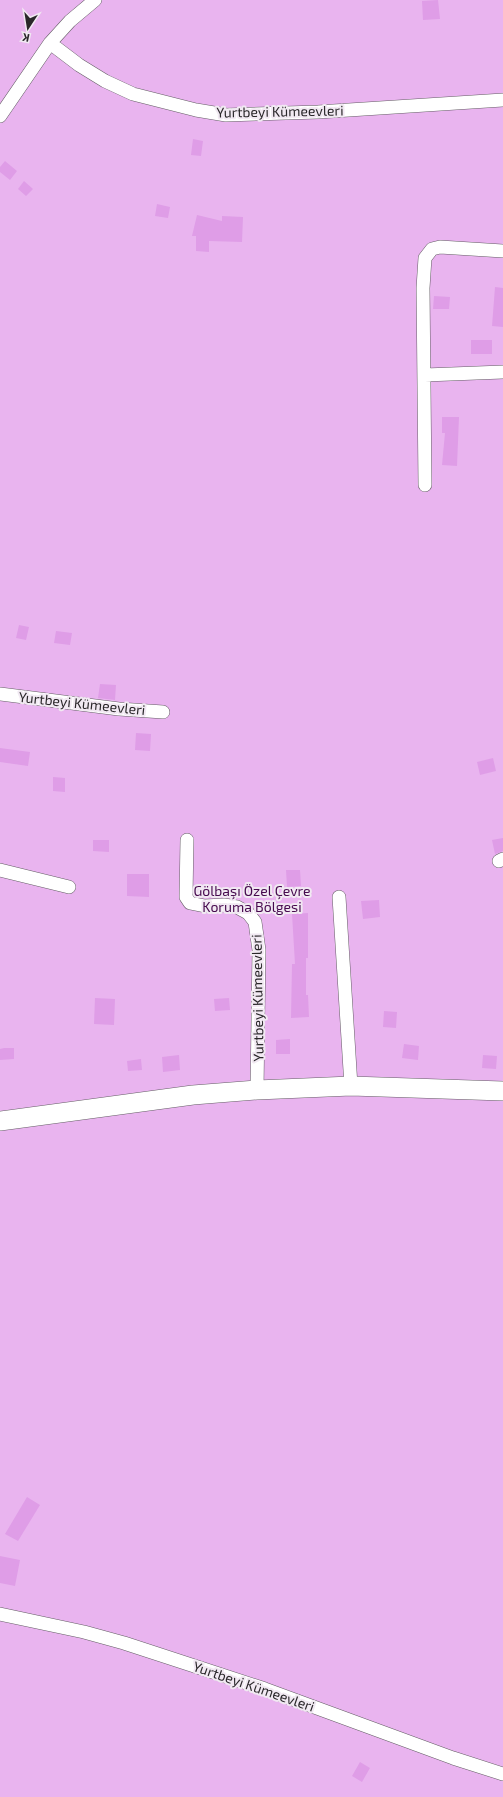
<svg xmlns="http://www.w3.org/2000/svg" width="503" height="1797" font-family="'Exo 2',sans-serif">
	<rect width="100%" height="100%" fill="#e4dce5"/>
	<path fill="#e9b4ef" d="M0,0H503V1797H0Z"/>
	<path fill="#df9de7" d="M438,0L440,19L423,20L422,1Z
		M193,139L203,141L201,156L191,155Z
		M5,161L17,171L10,180L0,172V167Z
		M24,181L33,189L26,196L18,189Z
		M157,204L170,207L168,218L155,216Z
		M197,215L222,221V216L243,217L242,242L209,241V252L196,251V236H192Z
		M495,287L503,288V327L492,326Z
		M434,296L450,297L449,309H433Z
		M471,340H492V354H471Z
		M442,417H459L457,466L442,465L445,433H442Z
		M19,625L29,627L26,640L16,638Z
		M56,631L72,633L70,645L54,643Z
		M100,684L116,685L115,700L98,698Z
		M136,733L151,734L150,751L135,750Z
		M0,748L30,752L28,766L0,762Z
		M493,758L496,771L480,775L477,762Z
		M53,777L65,778V792L53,791Z
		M503,838V851L495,854L492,840Z
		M93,840H109V852L93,851Z
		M286,870H300L301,886L287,887Z
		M127,874H149V897L127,896Z
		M379,900L380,917L363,919L361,901Z
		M308,913V958H306V995H308L309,1017L291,1018L292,964H295L292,914Z
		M95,998L115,999L114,1025L94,1024Z
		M229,998L230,1010L215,1011L214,999Z
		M384,1011L397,1012L396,1028L383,1027Z
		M290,1039V1054H276V1040Z
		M404,1044L419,1046L418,1060L402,1058Z
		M4,1048H14V1059L0,1060V1049Z
		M179,1055L180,1070L163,1072L162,1057Z
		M483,1055L497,1056L496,1069L482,1068Z
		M141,1059L142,1070L128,1071L127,1061Z
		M27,1497L40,1505L18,1541L5,1534Z
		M0,1556L20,1560L15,1586L0,1583Z
		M360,1762L370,1768L362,1782L352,1776Z"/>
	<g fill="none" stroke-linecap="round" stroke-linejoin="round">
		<defs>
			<path id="street" d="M50,43L79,65L105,81L133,94L196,110L226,115L318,112L503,100
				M0,116L50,43L70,21L95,0
				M425,375L503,372
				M425,485L423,288L425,258L432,249L440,247L503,251
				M0,694L119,709L163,712
				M187,840L186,897L190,903L205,906L224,905L237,907L248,913L255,922L259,950L257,1090
				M499,861L503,859
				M0,870L69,887
				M339,897L351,1086
				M0,1614L84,1632L124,1643L265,1689L453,1758L503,1774"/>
			<path id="secondary" d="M0,1121L193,1095L257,1090L351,1086L503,1091"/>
		</defs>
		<use href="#street" stroke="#655e66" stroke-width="14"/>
		<use href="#secondary" stroke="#655e66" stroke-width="20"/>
		<use href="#street" stroke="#fff" stroke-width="13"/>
		<use href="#secondary" stroke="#fff" stroke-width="19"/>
	</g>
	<g text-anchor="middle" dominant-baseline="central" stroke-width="4" stroke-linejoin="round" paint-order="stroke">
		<g font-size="14" fill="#2a272a" stroke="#f1e9f2">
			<text transform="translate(280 111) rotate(-1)">Yurtbeyi Kümeevleri</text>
			<text transform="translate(82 703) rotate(6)">Yurtbeyi Kümeevleri</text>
			<text transform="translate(257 998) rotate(-91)">Yurtbeyi Kümeevleri</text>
			<text transform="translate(254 1686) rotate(19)">Yurtbeyi Kümeevleri</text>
		</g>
		<g font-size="14" fill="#46094e" stroke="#f1e9f2">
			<text x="252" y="890">Gölbaşı Özel Çevre<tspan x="252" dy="16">Koruma Bölgesi</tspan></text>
		</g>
	</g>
	<g transform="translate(28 28) rotate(192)" stroke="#f1e9f2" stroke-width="3" paint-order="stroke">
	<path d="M0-3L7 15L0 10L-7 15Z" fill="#2a272a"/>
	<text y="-6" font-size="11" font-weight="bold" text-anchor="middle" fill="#2a272a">K</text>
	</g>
</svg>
